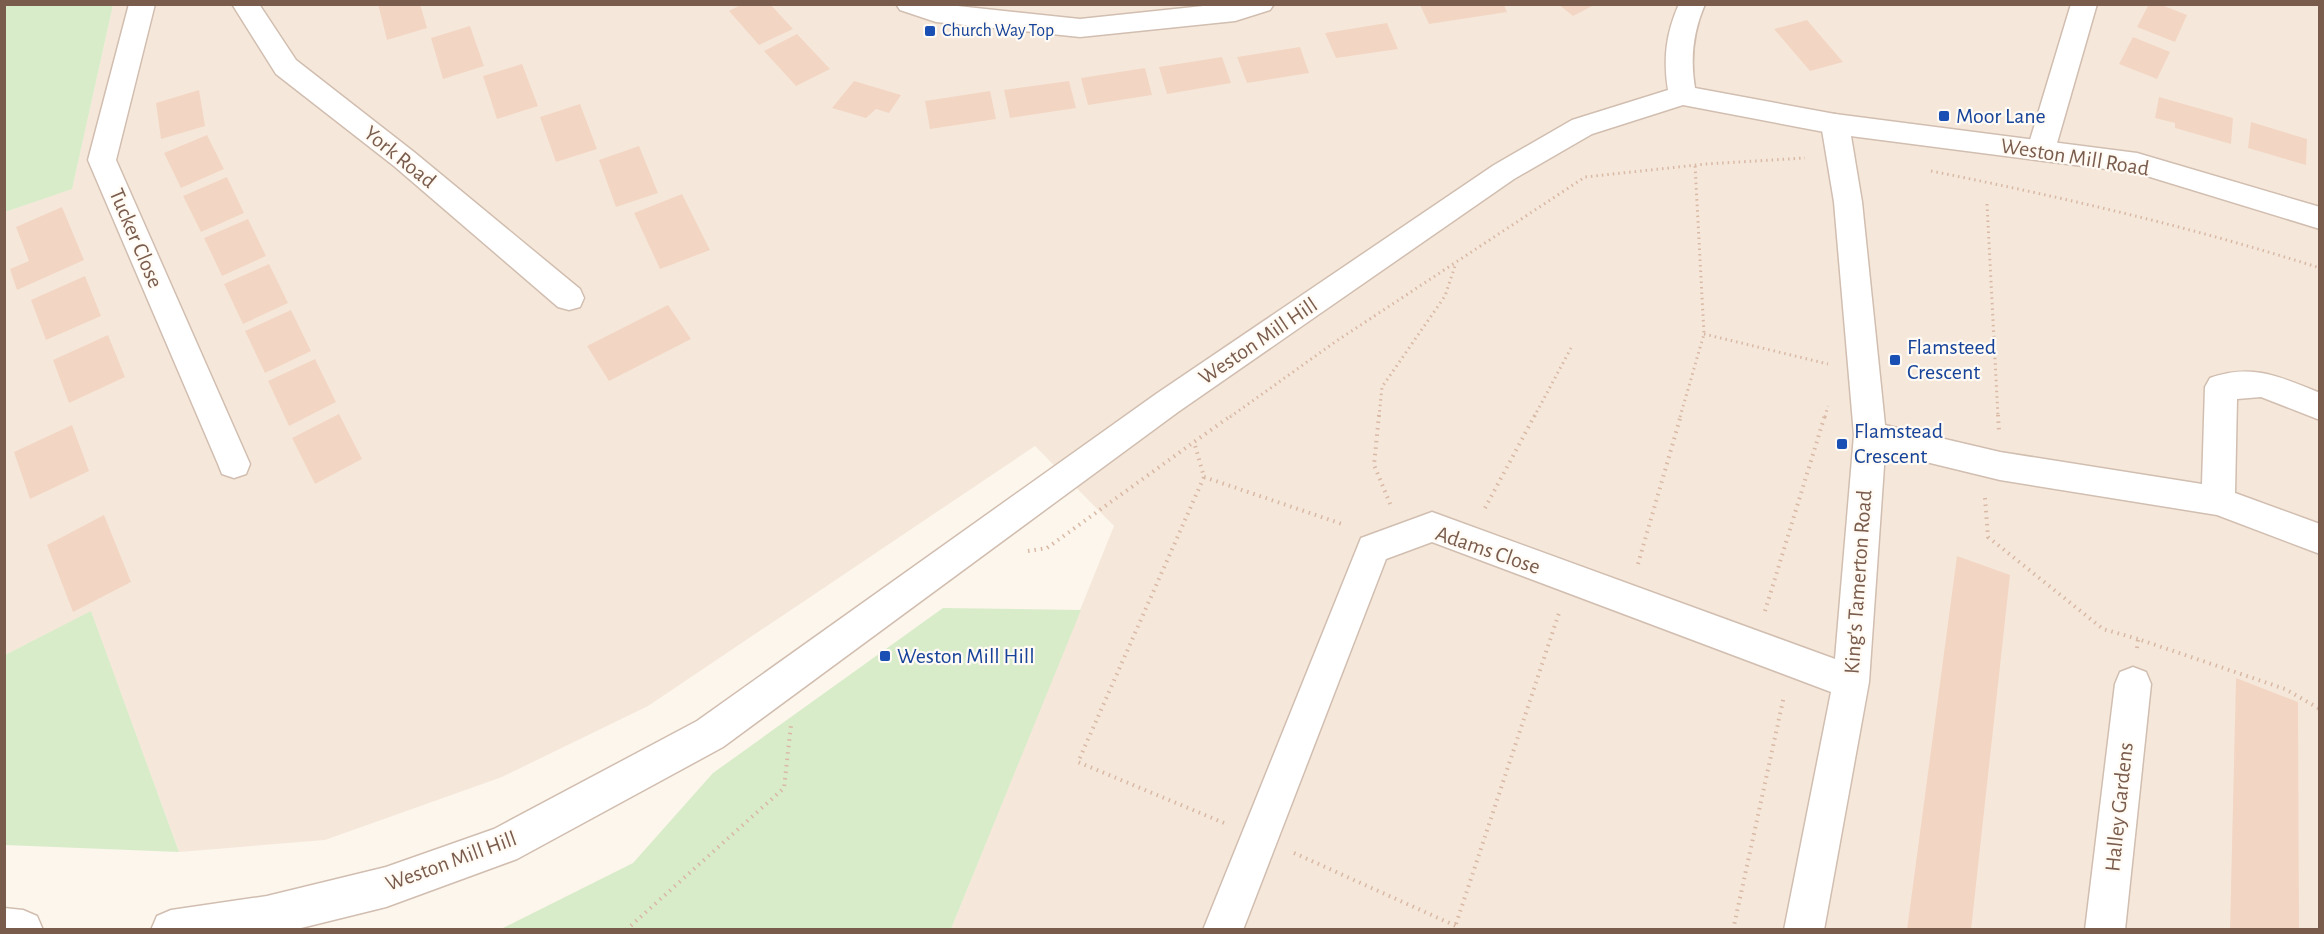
<svg xmlns="http://www.w3.org/2000/svg" width="2324" height="934" font-family="'Alegreya Sans',sans-serif">
	<rect width="100%" height="100%" fill="#fdf6ec"/>
	<path fill="#f5e8da" d="M113,5H2319V929H951L1114,526L1035,446L648,706L502,777L325,840L179,852L91,612L5,655V212L72,188Z"/>
	<path fill="#d8ecc9" d="M4,5H113L72,189L5,212Z
		M943,608L1081,610L951,929H501L633,863L713,773Z
		M91,611L179,852L5,845V655Z"/>
	<path fill="#f3d5c3" d="M378,4H420L427,28L387,40Z
		M742,4H770L793,29L759,45L729,11Z
		M1558,4H1596L1573,16Z
		M2149,4H2159L2187,15L2175,42L2137,27Z
		M1420,5H1504L1507,12L1429,24Z
		M1807,20L1843,62L1810,71L1774,29Z
		M1387,23L1398,49L1336,58L1325,33Z
		M470,26L484,66L443,79L431,38Z
		M797,34L830,69L796,86L764,51Z
		M2133,37L2170,52L2157,79L2119,64Z
		M1300,47L1309,73L1247,83L1237,57Z
		M1222,57L1231,83L1167,94L1159,67Z
		M522,64L538,106L497,119L483,76Z
		M1145,68L1152,95L1088,105L1081,78Z
		M854,81L901,95L889,113L876,109L866,118L832,108Z
		M1069,81L1076,108L1010,118L1004,90Z
		M199,90L205,126L161,139L156,103Z
		M990,91L996,119L930,129L925,101Z
		M2159,97L2233,118L2231,144L2175,128V123L2155,118Z
		M580,104L597,149L556,162L540,117Z
		M2251,122L2307,139L2306,165L2248,148Z
		M207,135L224,169L181,188L164,153Z
		M639,146L658,193L616,207L599,160Z
		M227,177L244,213L201,232L183,196Z
		M682,194L710,250L660,269L634,213Z
		M62,207L84,260L17,290L10,269L29,261L16,227Z
		M248,219L266,256L222,276L204,238Z
		M269,264L288,303L243,324L224,284Z
		M85,276L101,316L46,340L31,300Z
		M668,305L691,339L609,381L587,346Z
		M291,310L311,351L265,373L245,331Z
		M108,335L125,377L69,403L53,360Z
		M315,359L336,402L289,426L268,381Z
		M339,414L362,459L315,484L292,438Z
		M72,425L89,471L30,499L14,452Z
		M104,515L131,582L73,612L47,545Z
		M1957,556L2010,575L1971,930H1907Z
		M2236,678L2298,702L2299,930H2230Z"/>
	<g fill="none" stroke-linecap="round" stroke-linejoin="round">
		<defs>
			<path id="minor" d="M129,4H155L116,160L250,464L246,474L234,478L222,474L218,464L88,160Z
				M232,4H259L296,60L414,152L580,289L584,298L580,307L569,310L558,307L394,166L276,74Z
				M896,4H939L1080,19L1222,4H1274L1270,10L1235,21L1080,37L936,22L900,10Z
				M2071,4H2097L2055,150L2051,157L2041,160L2031,157L2027,150Z
				M1835,114L1845,117L1849,124L1862,202L1885,425L2000,452L2202,484L2205,387L2210,378C2253,363 2280,377 2320,393V420L2261,397L2237,399L2235,493L2320,524V554L2217,515L2000,480L1885,452L1869,682L1824,930H1784L1831,692L1432,542L1386,559L1243,930H1203L1361,538L1432,512L1835,659L1854,435L1834,202L1821,124L1825,117Z
				M2133,667L2146,672L2151,684L2125,930H2085L2115,684L2120,672Z"/>
			<path id="tertiary" d="M1679,4H1705C1693,32 1690,58 1695,88L1835,114L2137,153L2320,207V229L2137,173L1835,134L1683,105L1592,134L1514,179L1178,412L723,747L517,859L386,907L293,930H151L157,916L171,910L267,896L386,867L494,829L697,721L1156,394L1494,165L1572,120L1668,90C1663,59 1666,33 1679,4Z
				M4,908L23,910L37,916L43,930H4Z"/>
		</defs>
		<use href="#minor" stroke="#d1beb0" stroke-width="3"/>
		<use href="#tertiary" stroke="#d1beb0" stroke-width="3"/>
		<path stroke="#d9b8a5" stroke-width="3" stroke-dasharray="1.5 4" stroke-linecap="butt" d="M1931,171C2062,197 2192,227 2320,268
			M1987,204L1998,417
			M1704,334L1828,364
			M1230,417L1335,342L1585,177L1706,164L1805,158
			M1379,417L1382,387L1445,296L1456,263
			M1534,417L1571,348
			M1680,417L1704,334L1695,165
			M1825,417L1828,406"/>
		<path stroke="#d9b8a5" stroke-width="4" stroke-dasharray="1.5 5" stroke-linecap="butt" d="M1379,415L1374,465L1391,506
			M1998,415L1999,431
			M1204,477L1345,525
			M1985,498L1988,537L2103,629L2138,639
			M1485,508L1535,415
			M1028,551L1047,548L1194,442
			M1638,564L1681,415
			M1765,611L1825,415
			M2137,648L2138,639L2285,689L2320,709
			M1224,823L1078,762L1204,477L1194,442L1232,415
			M1294,853L1456,926
			M626,930L784,788L791,725
			M1454,930L1559,613
			M1733,930L1784,696"/>
		<use href="#minor" fill="#fff" fill-rule="evenodd"/>
		<use href="#tertiary" fill="#fff" fill-rule="evenodd"/>
	</g>
	<g fill="#1a4fb4" stroke="#fffaf3" stroke-width="2">
		<rect x="924" y="25" width="12" height="12" rx="3"/>
		<rect x="1938" y="110" width="12" height="12" rx="3"/>
		<rect x="1889" y="354" width="12" height="12" rx="3"/>
		<rect x="1836" y="438" width="12" height="12" rx="3"/>
		<rect x="879" y="650" width="12" height="12" rx="3"/>
	</g>
	<g text-anchor="middle" dominant-baseline="central" stroke-width="4.5" stroke-linejoin="round" paint-order="stroke">
		<g font-size="18" fill="#164399" stroke="#fffaf3" text-anchor="start">
			<text x="942" y="31">Church Way Top</text>
		</g>
		<g font-size="22" fill="#164399" stroke="#fffaf3" text-anchor="start">
			<text x="1956" y="116">Moor Lane</text>
			<text x="1907" y="347">Flamsteed<tspan x="1907" dy="25">Crescent</tspan></text>
			<text x="1854" y="431">Flamstead<tspan x="1854" dy="25">Crescent</tspan></text>
			<text x="897" y="656">Weston Mill Hill</text>
		</g>
		<g font-size="22" fill="#7a5c4d" stroke="#fffaf3">
			<text transform="translate(400 157) rotate(39)">York Road</text>
			<text transform="translate(2075 157) rotate(9)">Weston Mill Road</text>
			<text transform="translate(136 238) rotate(67)">Tucker Close</text>
			<text transform="translate(1258 341) rotate(-34)">Weston Mill Hill</text>
			<text transform="translate(1488 550) rotate(19)">Adams Close</text>
			<text transform="translate(1858 582) rotate(-86)">King's Tamerton Road</text>
			<text transform="translate(2119 807) rotate(-84)">Halley Gardens</text>
			<text transform="translate(451 861) rotate(-20)">Weston Mill Hill</text>
		</g>
	</g>
	<rect width="2324" height="934" fill="none" stroke="#7a5c4d" stroke-width="12"/>
</svg>
